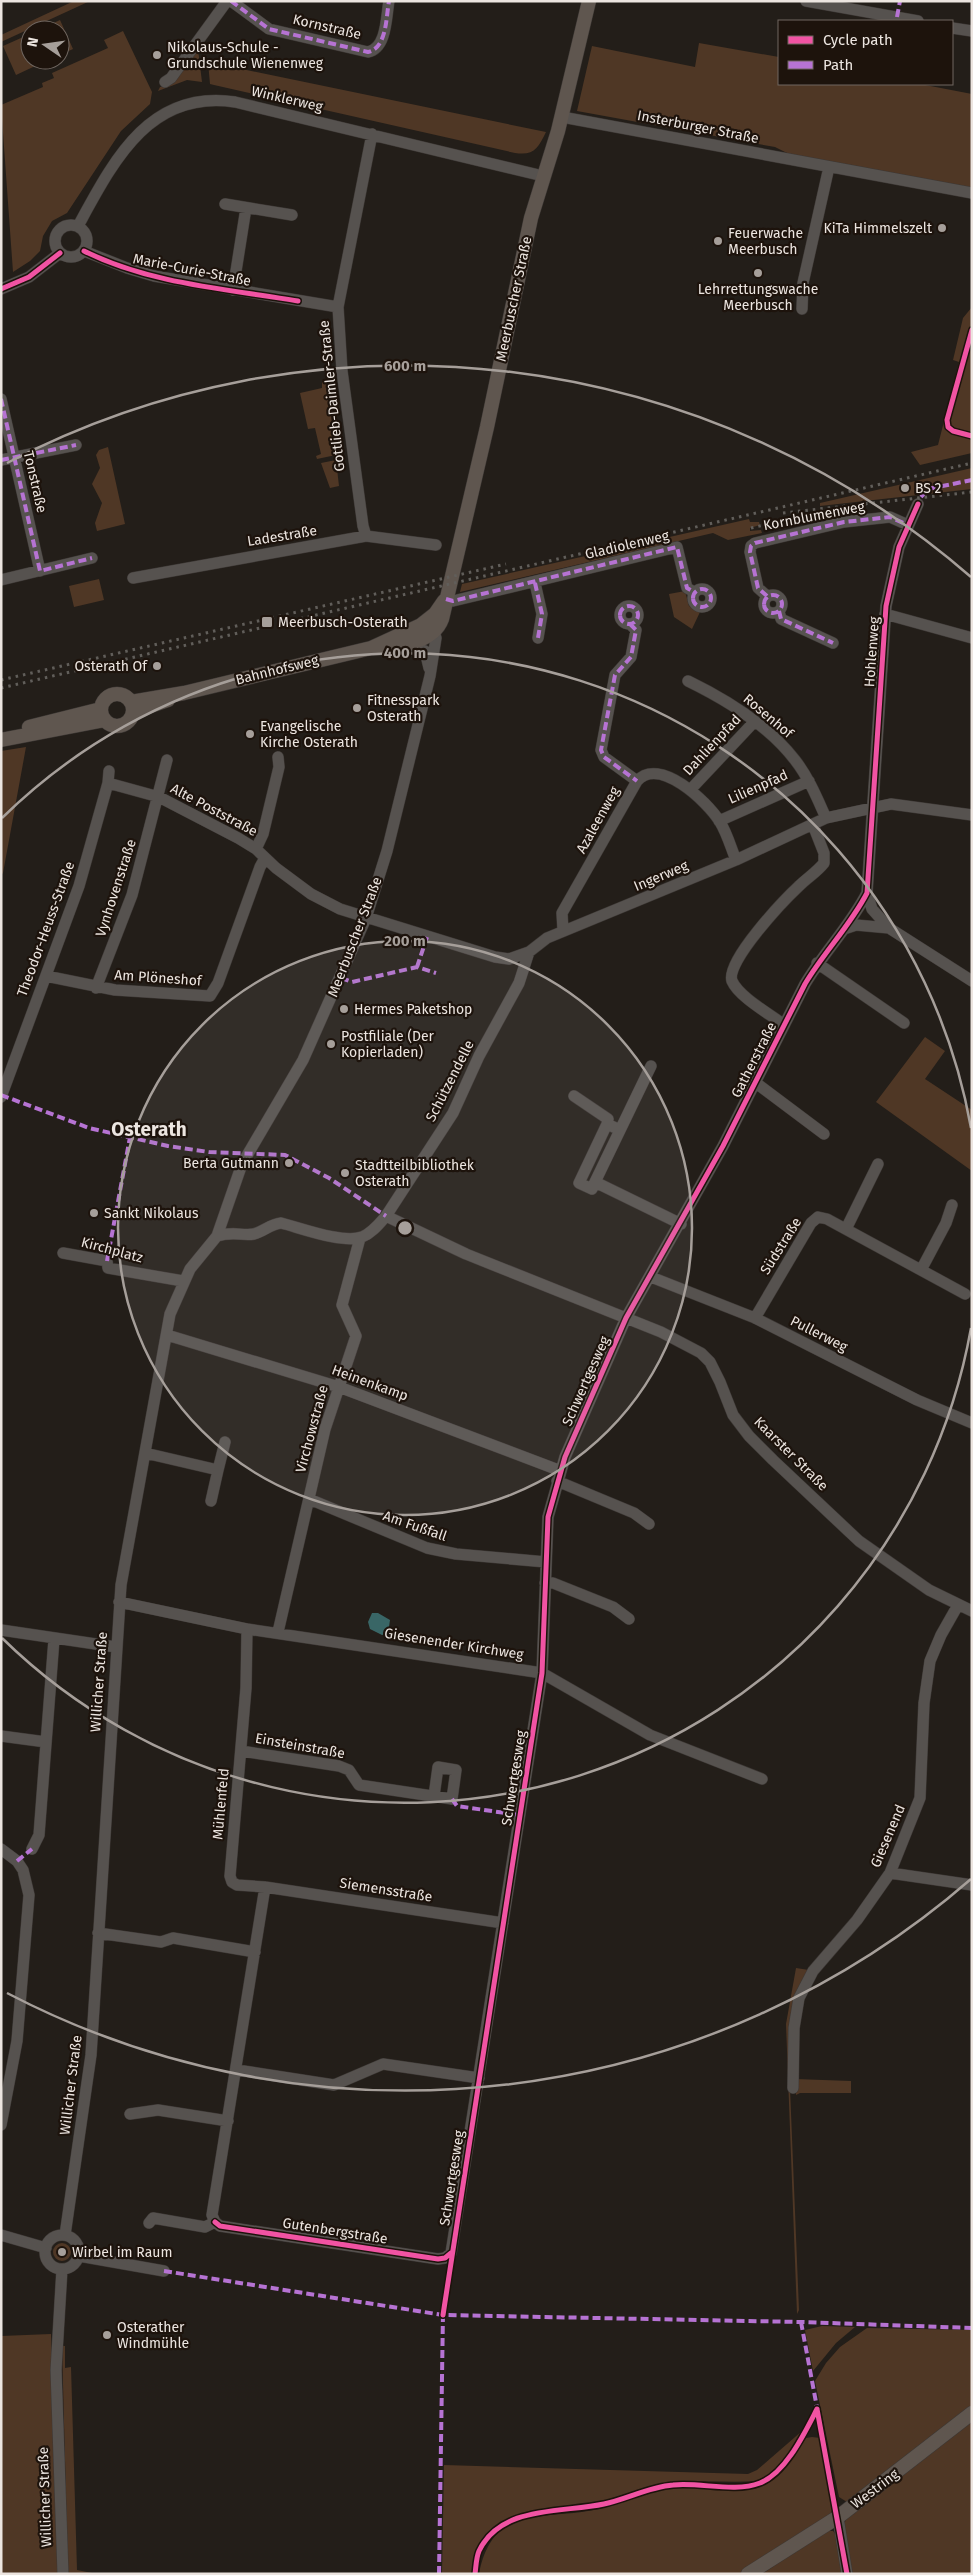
<svg xmlns="http://www.w3.org/2000/svg" width="973" height="2575" font-family="'Fira Sans',sans-serif">
	<rect width="100%" height="100%" fill="#231e19"/>
	<path fill="#4f3725" d="M74,1H90L1,42V35Z
		M60,20L73,49L60,55V30H39Z
		M123,31L152,92L150,104L121,131L67,213L52,221L43,236L40,251L30,261L13,272L1,105L43,87L42,83L54,78L52,73L108,48L104,40Z
		M30,34V60H48L16,75L3,46Z
		M699,43L779,57V84H920L972,94V189L789,154L775,147L577,111L592,46L695,67Z
		M198,49L202,82L187,80L158,91L160,87L172,83Z
		M208,62L237,68L546,132C538,148 534,156 515,153L214,85L210,84Z
		M972,307V453L920,465L911,452L938,445L959,362L953,360L963,318Z
		M330,380L328,390L336,455L317,459L316,456L321,454L315,428L308,429L300,393L322,388V382Z
		M108,447L125,524L97,531L95,523L102,503L92,484L100,468L96,455L99,450Z
		M336,460L339,486L330,488L321,463Z
		M972,468V489L820,506V503Z
		M749,519L750,522H759L760,525L750,528V531L761,530L762,533L728,540L713,533L460,592L462,584Z
		M99,579L104,600L74,607L69,586Z
		M685,591L689,606L700,612L692,629L674,617L669,594Z
		M26,747L3,873L1,875V751Z
		M925,1037L945,1051L925,1079L972,1110V1171L876,1102Z
		M796,1968L809,1970L795,1996L790,2088L799,2310L797,2314L786,2024Z
		M795,2079L851,2081V2093H800L796,2095Z
		M53 2252a9 9 0 1 1 18 0a9 9 0 1 1-18 0Z
		M822,2326L855,2327L836,2343L813,2371L805,2330Z
		M867,2328L972,2330V2407L847,2502L839,2497L815,2381L826,2363L840,2347Z
		M51,2334L58,2574H1V2336Z
		M62,2346H65V2368L71,2367L77,2570L97,2574H68Z
		M972,2420V2574H851L844,2526L846,2518Z
		M802,2431C790,2451 779,2471 757,2481C731,2483 704,2480 677,2482C650,2484 623,2496 597,2503C560,2512 523,2504 492,2530C478,2541 476,2557 472,2574H442L444,2465L748,2474L757,2470Z
		M812,2437L820,2438L834,2506L831,2513L741,2574H479C492,2503 545,2521 599,2509C624,2503 649,2489 676,2488C701,2486 743,2495 766,2484C784,2475 795,2454 806,2438Z
		M826,2531H833L839,2538L844,2574H762Z"/>
	<path fill="#396666" d="M372,1613H378L390,1620L388,1634L382,1635L370,1629L368,1622Z"/>
	<g fill="none" stroke-linecap="round" stroke-linejoin="round">
		<defs>
			<path id="minor" d="M231,1L269,29L368,52C387,48 386,17 389,1
				M806,1L918,21
				M952,28L972,31
				M165,82L171,78L227,1
				M562,117L972,193
				M225,204L292,215
				M55 241a16 16 0 1 1 32 0a16 16 0 1 1-32 0Z
				M78,226C113,162 149,89 235,102L543,176
				M84,251L127,268L154,276L338,307
				M1,289L29,277L60,253
				M233,290L246,208
				M802,309L803,283L829,167
				M1,399L40,571
				M1,460L76,445
				M366,536L363,526L342,371L338,307L372,134
				M133,578L366,536L436,545
				M1,580L92,558
				M535,583L542,614L538,638
				M693 598a9 9 0 1 1 18 0a9 9 0 1 1-18 0Z
				M764 604a9 9 0 1 1 18 0a9 9 0 1 1-18 0Z
				M767,596L758,588L750,552L751,546L755,543L844,522L890,517L908,525
				M446,599L453,601L677,547L687,588L694,592
				M620 615a9 9 0 1 1 18 0a9 9 0 1 1-18 0Z
				M779,611L781,619L833,643
				M885,614L972,638
				M630,624L636,630L631,657L615,675L601,750L604,757L637,781
				M406,644L425,651L429,668
				M688,681C727,700 769,726 795,760C809,778 817,798 826,818
				M108,783L159,797L238,838L256,849L276,868L311,894L340,909L495,957L509,959L529,952L547,938L736,860L826,818L891,804L972,815
				M691,789L754,722
				M719,821L809,781
				M256,849L263,834L279,767L278,757
				M867,893L872,909L889,928L972,981
				M844,929L856,925L889,928
				M563,931L562,913L637,781C659,756 707,801 720,822C727,833 731,848 736,860
				M817,963L904,1023
				M46,976L115,990L210,996L218,983L260,867L265,858
				M96,988L132,895L167,760
				M784,1025C770,1014 739,997 732,981C725,962 784,900 799,886C807,878 817,872 824,863V853L813,825
				M756,1083L824,1134
				M574,1096L608,1119L607,1124
				M1,1097L79,886L108,783L109,771
				M620,1130L607,1124L579,1183L592,1189L595,1182L651,1066
				M595,1182L681,1224
				M386,1216L466,1254L661,1332L701,1353L710,1362L720,1382L733,1415L749,1436L773,1460L859,1541L929,1590L972,1611
				M846,1229L878,1164
				M217,1236C233,1231 242,1236 254,1234C264,1231 271,1224 281,1223C301,1228 343,1244 362,1237C372,1233 379,1224 386,1216L453,1113L479,1056L519,983L529,952
				M63,1253L107,1261L108,1268L183,1281
				M921,1270L946,1223L952,1205
				M651,1277L755,1318L917,1400L972,1423
				M755,1318L811,1223L818,1217L827,1219L965,1294
				M167,1335L339,1387L561,1471
				M145,1453L218,1470L211,1501
				M218,1470L225,1442
				M557,1481L634,1513L649,1524
				M309,1499L427,1548L456,1554L546,1562
				M545,1583H553L613,1607L629,1619
				M119,1602L247,1629L542,1673L650,1735L762,1779
				M1,1630L116,1647
				M278,1632L325,1429L356,1336L342,1305L360,1238
				M1,1736L46,1742
				M241,1751L339,1766L349,1770L359,1785L452,1799L456,1770L438,1767L434,1796
				M1,1849L17,1861L23,1870L29,1895L17,2041L1,2125
				M32,1849L39,1835L54,1639
				M890,1873L972,1885
				M265,1887L503,1923
				M98,1933L161,1942L173,1938L255,1952
				M237,2070L334,2085L383,2064L479,2078
				M793,2088L794,2028L799,1998L813,1971L857,1920L890,1873L920,1798L924,1703L930,1661L941,1635L958,1605
				M130,2114L158,2110L228,2121
				M215,2222L220,2226L438,2259L445,2258L451,2253L542,1673L548,1517L565,1457L626,1318L723,1146L805,984C824,952 850,926 867,893L886,606L899,547L918,504
				M215,2222L212,2215L265,1887L237,1885L232,1882L230,1876L246,1688L247,1629
				M149,2223L153,2218L205,2227L215,2222
				M1,2235L46,2248
				M65,2235L91,2055L121,1585L170,1314L190,1269L217,1236L242,1164L303,1060L366,918L387,851L430,676L436,638L434,632L428,627
				M45 2252a17 17 0 1 1 34 0a17 17 0 1 1-34 0Z
				M79,2256L164,2271
				M62,2269L56,2370L63,2574
				M838,2517L847,2574"/>
			<path id="major" d="M371,648C394,648 433,644 442,619L487,427L531,218L558,131L589,1
				M101 710a16 16 0 1 1 32 0a16 16 0 1 1-32 0Z
				M131,702L184,693L371,648L421,625L435,614L444,601
				M133,712L168,700
				M29,727L101,709
				M1,740L105,720
				M748,2574L838,2517L972,2413"/>
		</defs>
		<use href="#minor" stroke="#3d3835" stroke-width="12"/>
		<use href="#major" stroke="#3d3835" stroke-width="15"/>
		<use href="#minor" stroke="#56524f" stroke-width="11"/>
		<use href="#major" stroke="#5f564f" stroke-width="14"/>
		<path stroke="#615e5a" stroke-width="3" stroke-dasharray="2.5 5" stroke-linecap="butt" d="M783,513L972,492
			M751,528L800,517
			M1,680L506,564
			M1,688L972,463"/>
		<path stroke="#b673d3" stroke-width="4" stroke-dasharray="8 4" stroke-linecap="butt" d="M231,1L269,29L368,52C387,48 386,17 389,1
			M897,17L900,1
			M1,399L40,571L92,558
			M1,460L76,445
			M921,497L928,489L972,480
			M535,583L542,614L538,638
			M693 598a9 9 0 1 1 18 0a9 9 0 1 1-18 0Z
			M764 604a9 9 0 1 1 18 0a9 9 0 1 1-18 0Z
			M767,596L758,588L750,552L751,546L755,543L844,522L890,517L908,525
			M446,599L453,601L677,547L687,588L694,592
			M620 615a9 9 0 1 1 18 0a9 9 0 1 1-18 0Z
			M779,611L781,619L833,643
			M630,624L636,630L631,657L615,675L601,750L604,757L637,781
			M417,967L427,937
			M341,978L352,982L417,967L436,973
			M1,1095L89,1128L168,1146L209,1152L285,1155L329,1178L386,1216
			M107,1261L130,1137
			M452,1799L457,1806L519,1815
			M17,1861L32,1849
			M164,2271L443,2315L801,2322L972,2328
			M801,2322L818,2413
			M439,2574L443,2312"/>
		<defs>
			<path id="cycleway" d="M84,251C150,284 227,289 298,301
				M1,289L29,277L60,253
				M972,330L947,420L948,427L953,431L972,436
				M215,2222L220,2226L438,2259L445,2258L451,2253
				M443,2315L542,1673L548,1517L565,1457L626,1318L723,1146L805,984C824,952 850,926 867,893L886,606L899,547L918,504
				M817,2409L847,2574
				M475,2574C476,2567 476,2558 479,2551C501,2505 562,2513 604,2504C627,2499 649,2487 673,2485C701,2482 734,2493 760,2483C786,2473 805,2432 817,2409"/>
		</defs>
		<use href="#cycleway" stroke="#1d130c" stroke-width="8"/>
		<use href="#cycleway" stroke="#f153a3" stroke-width="5"/>
	</g>
	<circle cx="405" cy="1228" r="287" fill="#a69f9a" fill-opacity=".12"/>
	<g fill="none" stroke="#a69f9a" stroke-width="2.5">
		<circle cx="405" cy="1228" r="287"/>
		<path d="M971 1328A575 575 0 0 1 2 1638M2 818A575 575 0 0 1 971 1128"/>
		<path d="M971 1879A862 862 0 0 1 7 1993M7 463A862 862 0 0 1 971 577"/>
	</g>
	<g fill="#a69f9a" stroke="#1d130c" stroke-width="2">
		<circle cx="157" cy="55" r="5"/>
		<circle cx="942" cy="228" r="5"/>
		<circle cx="718" cy="241" r="5"/>
		<circle cx="758" cy="273" r="5"/>
		<circle cx="905" cy="488" r="5"/>
		<rect x="261" y="616" width="12" height="12" rx="2.5"/>
		<circle cx="157" cy="666" r="5"/>
		<circle cx="357" cy="708" r="5"/>
		<circle cx="250" cy="734" r="5"/>
		<circle cx="344" cy="1009" r="5"/>
		<circle cx="331" cy="1044" r="5"/>
		<circle cx="289" cy="1163" r="5"/>
		<circle cx="345" cy="1173" r="5"/>
		<circle cx="94" cy="1213" r="5"/>
		<circle cx="62" cy="2252" r="5"/>
		<circle cx="107" cy="2335" r="5"/>
	</g>
	<g text-anchor="middle" dominant-baseline="central" stroke-width="4.5" stroke-linejoin="round" paint-order="stroke">
		<g font-size="14" fill="#ece5e0" stroke="#1d130c">
			<text transform="translate(327 27) rotate(13)">Kornstraße</text>
			<text transform="translate(287 99) rotate(13)">Winklerweg</text>
			<text transform="translate(698 127) rotate(11)">Insterburger Straße</text>
			<text transform="translate(192 270) rotate(11)">Marie-Curie-Straße</text>
			<text transform="translate(514 299) rotate(-78)">Meerbuscher Straße</text>
			<text transform="translate(332 396) rotate(-96)">Gottlieb-Daimler-Straße</text>
			<text transform="translate(35 482) rotate(77)">Tonstraße</text>
			<text transform="translate(814 516) rotate(-11)">Kornblumenweg</text>
			<text transform="translate(282 536) rotate(-9)">Ladestraße</text>
			<text transform="translate(627 545) rotate(-13)">Gladiolenweg</text>
			<text transform="translate(872 652) rotate(-86)">Hohlenweg</text>
			<text transform="translate(277 670) rotate(-14)">Bahnhofsweg</text>
			<text transform="translate(768 716) rotate(40)">Rosenhof</text>
			<text transform="translate(712 745) rotate(-47)">Dahlienpfad</text>
			<text transform="translate(758 787) rotate(-24)">Lilienpfad</text>
			<text transform="translate(214 810) rotate(28)">Alte Poststraße</text>
			<text transform="translate(598 820) rotate(-61)">Azaleenweg</text>
			<text transform="translate(661 876) rotate(-23)">Ingerweg</text>
			<text transform="translate(116 888) rotate(-72)">Vynhovenstraße</text>
			<text transform="translate(46 929) rotate(-70)">Theodor-Heuss-Straße</text>
			<text transform="translate(355 937) rotate(-69)">Meerbuscher Straße</text>
			<text transform="translate(158 978) rotate(4)">Am Plöneshof</text>
			<text transform="translate(754 1060) rotate(-63)">Gatherstraße</text>
			<text transform="translate(450 1081) rotate(-63)">Schützendelle</text>
			<text transform="translate(781 1246) rotate(-58)">Südstraße</text>
			<text transform="translate(112 1250) rotate(15)">Kirchplatz</text>
			<text transform="translate(819 1334) rotate(27)">Pullerweg</text>
			<text transform="translate(586 1381) rotate(-66)">Schwertgesweg</text>
			<text transform="translate(370 1383) rotate(20)">Heinenkamp</text>
			<text transform="translate(312 1429) rotate(-75)">Virchowstraße</text>
			<text transform="translate(791 1454) rotate(45)">Kaarster Straße</text>
			<text transform="translate(415 1526) rotate(19)">Am Fußfall</text>
			<text transform="translate(454 1644) rotate(9)">Giesenender Kirchweg</text>
			<text transform="translate(99 1682) rotate(-86)">Willicher Straße</text>
			<text transform="translate(300 1746) rotate(10)">Einsteinstraße</text>
			<text transform="translate(514 1778) rotate(-81)">Schwertgesweg</text>
			<text transform="translate(221 1804) rotate(-85)">Mühlenfeld</text>
			<text transform="translate(888 1836) rotate(-67)">Giesenend</text>
			<text transform="translate(386 1890) rotate(9)">Siemensstraße</text>
			<text transform="translate(71 2085) rotate(-83)">Willicher Straße</text>
			<text transform="translate(452 2178) rotate(-81)">Schwertgesweg</text>
			<text transform="translate(335 2231) rotate(9)">Gutenbergstraße</text>
			<text transform="translate(875 2489) rotate(-37)">Westring</text>
			<text transform="translate(45 2497) rotate(-92)">Willicher Straße</text>
		</g>
		<g font-size="14" fill="#ece5e0" stroke="#1d130c" text-anchor="start">
			<text x="167" y="47">Nikolaus-Schule -<tspan x="167" dy="16">Grundschule Wienenweg</tspan></text>
			<text x="932" y="228" text-anchor="end">KiTa Himmelszelt</text>
			<text x="728" y="233">Feuerwache<tspan x="728" dy="16">Meerbusch</tspan></text>
			<text x="758" y="289" text-anchor="middle">Lehrrettungswache<tspan x="758" dy="16">Meerbusch</tspan></text>
			<text x="915" y="488">BS 2</text>
			<text x="278" y="622">Meerbusch-Osterath</text>
			<text x="147" y="666" text-anchor="end">Osterath Of</text>
			<text x="367" y="700">Fitnesspark<tspan x="367" dy="16">Osterath</tspan></text>
			<text x="260" y="726">Evangelische<tspan x="260" dy="16">Kirche Osterath</tspan></text>
			<text x="354" y="1009">Hermes Paketshop</text>
			<text x="341" y="1036">Postfiliale (Der<tspan x="341" dy="16">Kopierladen)</tspan></text>
			<text x="279" y="1163" text-anchor="end">Berta Gutmann</text>
			<text x="355" y="1165">Stadtteilbibliothek<tspan x="355" dy="16">Osterath</tspan></text>
			<text x="104" y="1213">Sankt Nikolaus</text>
			<text x="72" y="2252">Wirbel im Raum</text>
			<text x="117" y="2327">Osterather<tspan x="117" dy="16">Windmühle</tspan></text>
		</g>
		<g font-size="19" font-weight="bold" fill="#ece5e0" stroke="#1d130c">
			<text x="149" y="1129">Osterath</text>
		</g>
	</g>
	<circle cx="405" cy="1228" r="8" fill="#a69f9a" stroke="#1d130c" stroke-width="2.5"/>
	<g font-size="15" text-anchor="middle" font-weight="bold" fill="#a69f9a" stroke="#1d130c" stroke-width="4.5" stroke-linejoin="round" paint-order="stroke">
		<text x="405" y="371">600 m</text>
		<text x="405" y="658">400 m</text>
		<text x="405" y="946">200 m</text>
	</g>
	<rect width="973" height="2575" fill="none" stroke="#ece5e0" stroke-width="5"/>
	<rect x="778" y="20" width="175" height="65" fill="#1d130c" stroke="#706761"/>
	<rect x="788" y="36" width="25" height="8" fill="#f153a3" stroke="#706761"/>
	<text x="823" y="45" font-size="15" fill="#ece5e0">Cycle path</text>
	<rect x="788" y="61" width="25" height="8" fill="#b673d3" stroke="#706761"/>
	<text x="823" y="70" font-size="15" fill="#ece5e0">Path</text>
	<g transform="translate(45 45) rotate(283)"><circle r="24" fill="#1d130c" stroke="#706761"/>
	<path d="M0-4L9 19L0 12L-9 19Z" fill="#a69f9a"/>
	<text y="-8" font-size="14" font-weight="bold" text-anchor="middle" fill="#ece5e0">N</text>
	</g>
</svg>
